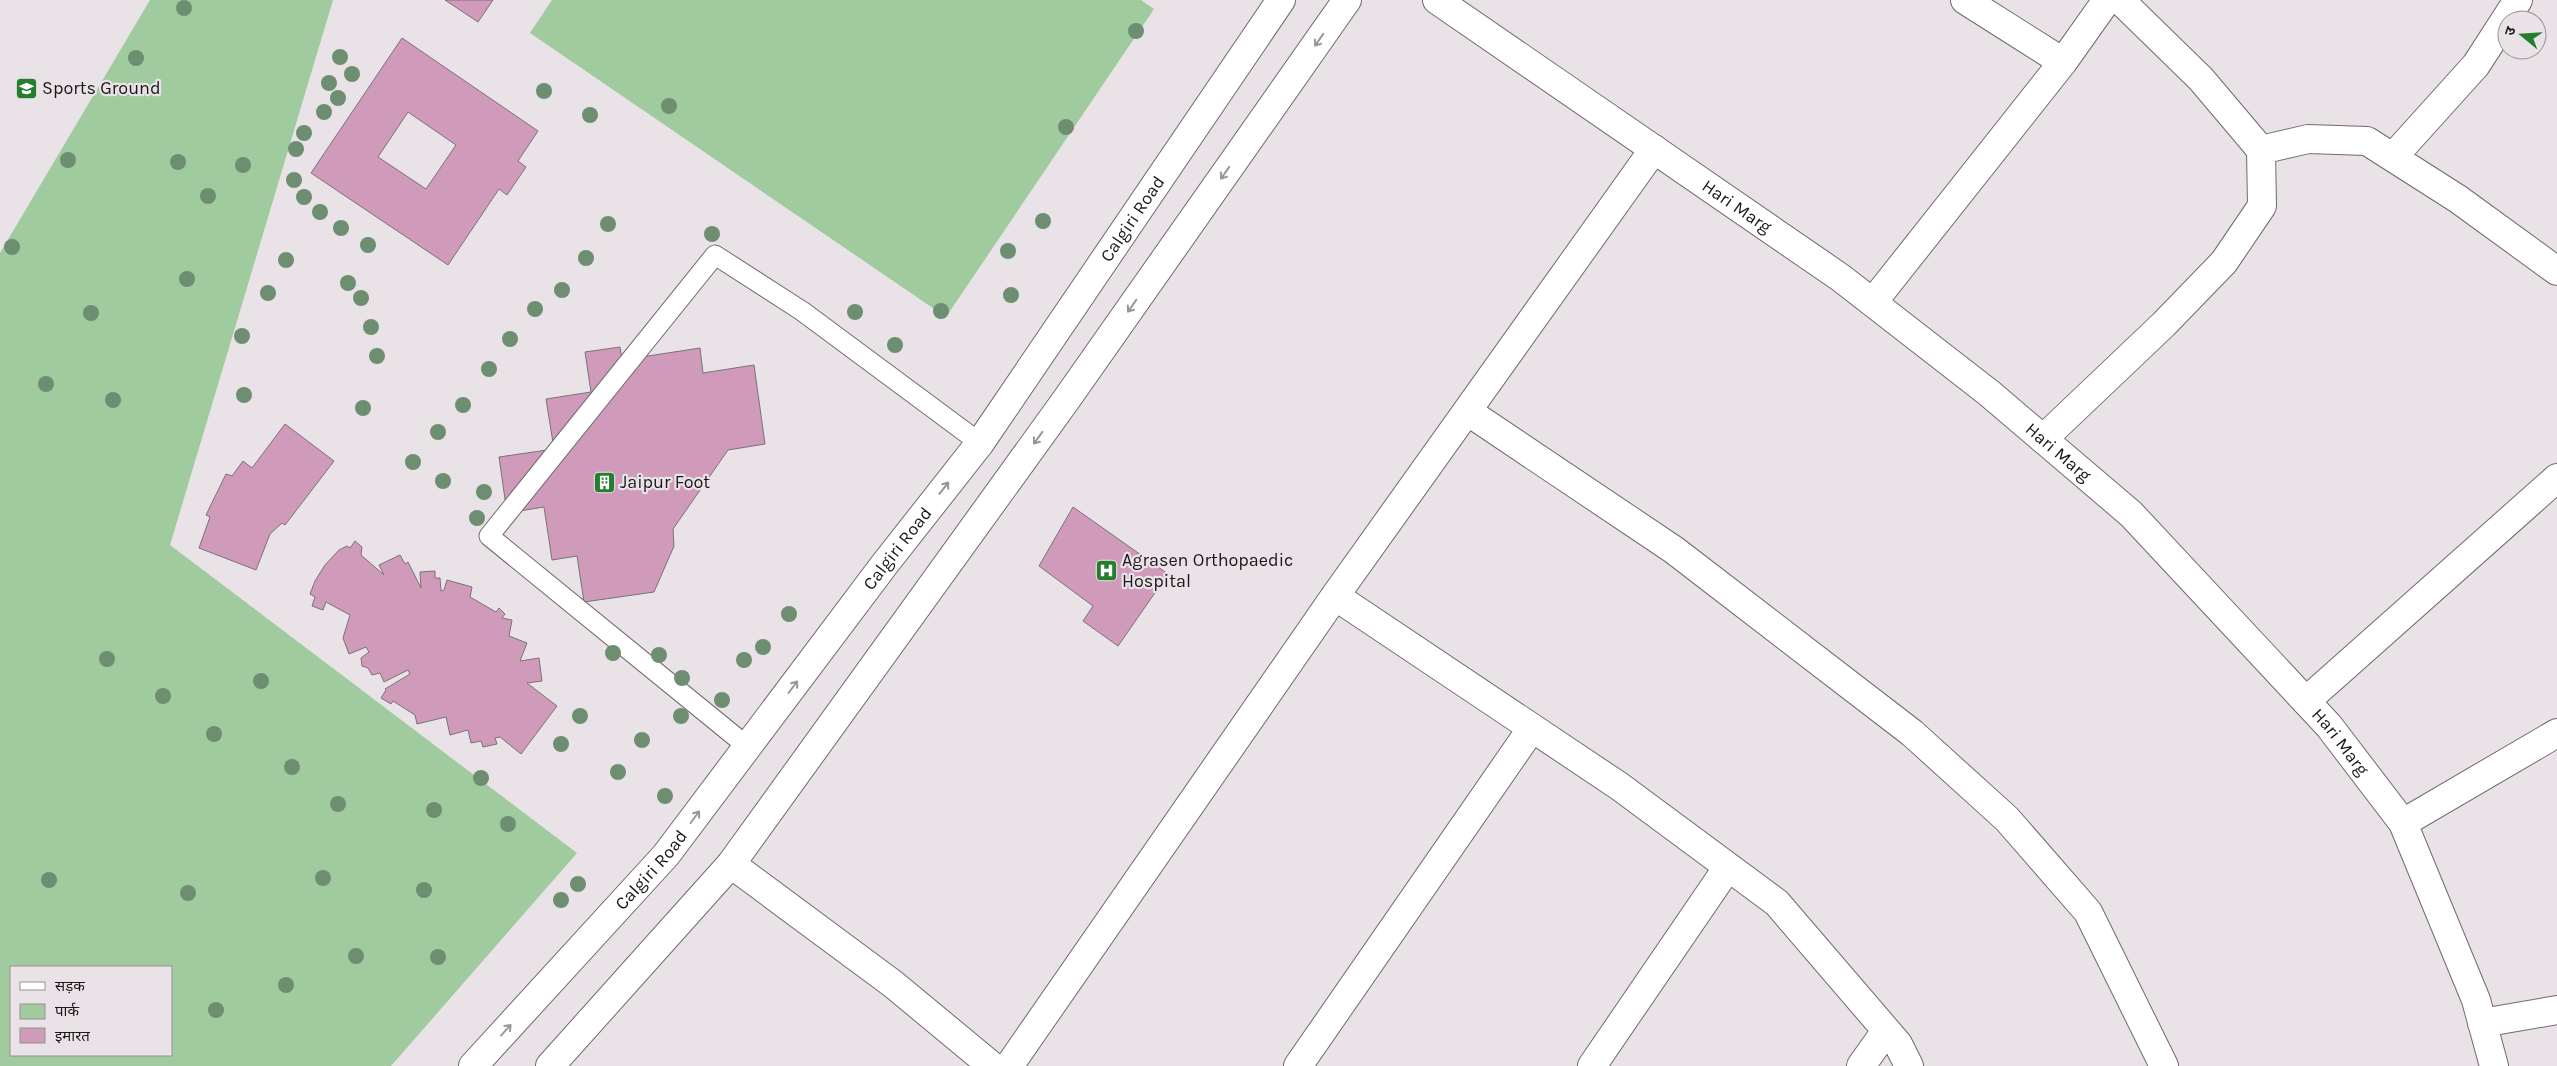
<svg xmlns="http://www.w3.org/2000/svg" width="2557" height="1066" font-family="Karla,'Noto Sans Devanagari',sans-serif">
	<rect width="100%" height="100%" fill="#e9e2e6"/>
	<path fill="#a0cb9f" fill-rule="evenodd" d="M150,0H333L170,545L577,853L391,1066H0V253ZM11,967H171V1055H11Z
		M552,0H1141L1154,9L946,317L530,33Z"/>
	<path fill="#d09abb" stroke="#797376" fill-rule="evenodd" d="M445,0H493L478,22Z
		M402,38L538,131L518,161L526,167L507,195L499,189L448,265L311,173ZM408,112L456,145L426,189L378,157Z
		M620,347L622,360L700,348L703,373L754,365L765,444L728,450L673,529L674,546L654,592L584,602L577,556L552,560L544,507L507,513L499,457L554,449L546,399L591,392L585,352Z
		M285,424L334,461L285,525L282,523L270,534L256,570L199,548L210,517L206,515L226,474L232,476L243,461L252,468Z
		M1073,507L1168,574L1118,646L1083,621L1093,606L1039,566Z
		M355,541L362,547L361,555L384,575L379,565L400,555L405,564L408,562L421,588L420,572L435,571V578H440L441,591L444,590L447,580L472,587L470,597L496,612L499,608L505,614L502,618L512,620L509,636L527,643L520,661L539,658L542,681L527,683L557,706L521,754L500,737L495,738L497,744L483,747L481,741L471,743L468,730L450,735L446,717L417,724L415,715L393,701L391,704L381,698L386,690L385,689L410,674L408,670L384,682L380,673L372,675L368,668L362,666L361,658L369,652L366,647L349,654L343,638L350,615L326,602L323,610L312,606L315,597L310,594L315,581L325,565L339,550L347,546L350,548Z"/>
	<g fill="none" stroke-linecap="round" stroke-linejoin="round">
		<defs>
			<path id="lane" d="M748,747L489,536L715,255L802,311L980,443"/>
			<path id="street" d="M1965,0L2063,62
				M2261,150L2308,139L2367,141L2458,199L2557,271
				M2393,157L2476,65L2518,0
				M1873,302L2063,62L2107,0
				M1467,411L1674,550L1912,733L2007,819L2088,912L2164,1066
				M2043,439L2164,324L2224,262L2262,206L2261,150L2201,79L2120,0
				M1335,596L1619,786L1777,903L1898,1044L1909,1066
				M2306,701L2557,478
				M2403,823L2557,733
				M731,864L893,984L992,1066
				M2482,1023L2557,1010
				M1009,1066L1335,596L1654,149
				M1298,1066L1532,728
				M1592,1066L1728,867
				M1861,1066L1886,1031"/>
			<g id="secondary">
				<path id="s1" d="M1437,0L1841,278L1989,393L2131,514L2329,726L2403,823L2476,1000L2494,1066"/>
			</g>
			<g id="primary">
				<path id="s2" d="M473,1066L666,855L884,565L980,443L1281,0"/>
				<path d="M550,1066L731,864L1066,400L1347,0"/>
			</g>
		</defs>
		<use href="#lane" stroke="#706a6e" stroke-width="21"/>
		<use href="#street" stroke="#706a6e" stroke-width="30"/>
		<use href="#secondary" stroke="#706a6e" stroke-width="30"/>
		<use href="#primary" stroke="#706a6e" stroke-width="30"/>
		<use href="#lane" stroke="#fff" stroke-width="19"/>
		<use href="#street" stroke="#fff" stroke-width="28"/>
		<use href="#secondary" stroke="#fff" stroke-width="28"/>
		<use href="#primary" stroke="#fff" stroke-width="28"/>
	</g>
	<g fill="#6d8e71">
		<circle cx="184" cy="8" r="8"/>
		<circle cx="1136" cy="31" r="8"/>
		<circle cx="340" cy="57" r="8"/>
		<circle cx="136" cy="58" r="8"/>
		<circle cx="352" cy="74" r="8"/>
		<circle cx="329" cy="83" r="8"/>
		<circle cx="544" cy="91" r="8"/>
		<circle cx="338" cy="98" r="8"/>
		<circle cx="669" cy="106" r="8"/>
		<circle cx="324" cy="112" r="8"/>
		<circle cx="590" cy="115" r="8"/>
		<circle cx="1066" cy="127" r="8"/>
		<circle cx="304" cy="133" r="8"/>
		<circle cx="296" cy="149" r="8"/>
		<circle cx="68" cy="160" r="8"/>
		<circle cx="178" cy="162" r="8"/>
		<circle cx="243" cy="165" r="8"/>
		<circle cx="294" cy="180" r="8"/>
		<circle cx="208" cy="196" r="8"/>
		<circle cx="304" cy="197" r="8"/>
		<circle cx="320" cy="212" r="8"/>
		<circle cx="1043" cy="221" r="8"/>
		<circle cx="608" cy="224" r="8"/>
		<circle cx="341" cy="228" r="8"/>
		<circle cx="712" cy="234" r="8"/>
		<circle cx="368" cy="245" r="8"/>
		<circle cx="12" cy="247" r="8"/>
		<circle cx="1008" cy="251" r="8"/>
		<circle cx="586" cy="258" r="8"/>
		<circle cx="286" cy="260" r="8"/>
		<circle cx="187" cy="279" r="8"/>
		<circle cx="348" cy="283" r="8"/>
		<circle cx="562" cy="290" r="8"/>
		<circle cx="268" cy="293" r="8"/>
		<circle cx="1011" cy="295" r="8"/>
		<circle cx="361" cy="298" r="8"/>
		<circle cx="535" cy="309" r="8"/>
		<circle cx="941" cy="311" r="8"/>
		<circle cx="855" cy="312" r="8"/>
		<circle cx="91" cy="313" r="8"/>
		<circle cx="371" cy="327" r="8"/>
		<circle cx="242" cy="336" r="8"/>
		<circle cx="510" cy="339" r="8"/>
		<circle cx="895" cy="345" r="8"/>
		<circle cx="377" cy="356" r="8"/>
		<circle cx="489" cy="369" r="8"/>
		<circle cx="46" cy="384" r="8"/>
		<circle cx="244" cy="395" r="8"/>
		<circle cx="113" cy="400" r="8"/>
		<circle cx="463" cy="405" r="8"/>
		<circle cx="363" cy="408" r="8"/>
		<circle cx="438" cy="432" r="8"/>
		<circle cx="413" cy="462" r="8"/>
		<circle cx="443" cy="481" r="8"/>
		<circle cx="484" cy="492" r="8"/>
		<circle cx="477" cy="518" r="8"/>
		<circle cx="789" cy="614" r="8"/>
		<circle cx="763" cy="647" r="8"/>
		<circle cx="613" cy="653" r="8"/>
		<circle cx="659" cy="655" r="8"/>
		<circle cx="107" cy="659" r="8"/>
		<circle cx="744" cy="660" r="8"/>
		<circle cx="682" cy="678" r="8"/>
		<circle cx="261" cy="681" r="8"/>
		<circle cx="163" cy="696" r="8"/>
		<circle cx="722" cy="700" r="8"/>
		<circle cx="580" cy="716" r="8"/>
		<circle cx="681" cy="716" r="8"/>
		<circle cx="214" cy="734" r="8"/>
		<circle cx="642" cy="740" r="8"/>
		<circle cx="561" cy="744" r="8"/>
		<circle cx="292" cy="767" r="8"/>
		<circle cx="618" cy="772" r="8"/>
		<circle cx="481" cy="778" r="8"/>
		<circle cx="665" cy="796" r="8"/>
		<circle cx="338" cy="804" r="8"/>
		<circle cx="434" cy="810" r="8"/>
		<circle cx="508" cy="824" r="8"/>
		<circle cx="323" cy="878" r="8"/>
		<circle cx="49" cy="880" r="8"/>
		<circle cx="578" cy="884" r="8"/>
		<circle cx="424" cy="890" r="8"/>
		<circle cx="188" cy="893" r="8"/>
		<circle cx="561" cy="900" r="8"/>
		<circle cx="356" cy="956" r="8"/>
		<circle cx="438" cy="957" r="8"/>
		<circle cx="286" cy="985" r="8"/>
		<circle cx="216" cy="1010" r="8"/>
	</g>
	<defs><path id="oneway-shaft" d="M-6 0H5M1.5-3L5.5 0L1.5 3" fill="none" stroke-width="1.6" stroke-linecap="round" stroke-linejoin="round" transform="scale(1.25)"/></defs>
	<g stroke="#989798">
		<use href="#oneway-shaft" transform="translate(1319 40) rotate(125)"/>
		<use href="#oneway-shaft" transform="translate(1225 173) rotate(125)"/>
		<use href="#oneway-shaft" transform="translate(1132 306) rotate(125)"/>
		<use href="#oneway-shaft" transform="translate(1038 438) rotate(126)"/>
		<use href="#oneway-shaft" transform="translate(944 488) rotate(-52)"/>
		<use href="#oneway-shaft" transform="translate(793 687) rotate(-53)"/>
		<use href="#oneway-shaft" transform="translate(695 817) rotate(-53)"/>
		<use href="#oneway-shaft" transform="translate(506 1030) rotate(-48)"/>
	</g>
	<defs>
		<symbol id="university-square" viewBox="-11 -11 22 22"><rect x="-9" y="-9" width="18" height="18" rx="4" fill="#257e2d" stroke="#e9e2e6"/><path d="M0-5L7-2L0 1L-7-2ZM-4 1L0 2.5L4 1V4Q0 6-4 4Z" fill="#fff"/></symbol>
		<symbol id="building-square" viewBox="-11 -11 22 22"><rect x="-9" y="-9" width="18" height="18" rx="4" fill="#257e2d" stroke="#e9e2e6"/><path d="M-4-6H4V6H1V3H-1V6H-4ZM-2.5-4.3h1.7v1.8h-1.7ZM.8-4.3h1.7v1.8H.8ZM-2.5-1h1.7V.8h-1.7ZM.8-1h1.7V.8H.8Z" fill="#fff"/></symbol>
		<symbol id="hospital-square" viewBox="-11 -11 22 22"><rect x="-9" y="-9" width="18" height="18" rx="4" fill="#257e2d" stroke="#e9e2e6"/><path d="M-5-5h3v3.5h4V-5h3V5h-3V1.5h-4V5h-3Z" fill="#fff"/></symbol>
	</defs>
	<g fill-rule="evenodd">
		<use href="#university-square" x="14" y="76" width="25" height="25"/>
		<use href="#building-square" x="592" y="470" width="25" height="25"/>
		<use href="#hospital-square" x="1094" y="558" width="25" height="25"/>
	</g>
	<g text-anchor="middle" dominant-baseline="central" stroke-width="4.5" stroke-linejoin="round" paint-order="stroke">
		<g font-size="18" fill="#1b181a" stroke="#e9e2e6" text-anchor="start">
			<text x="42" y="88">Sports Ground</text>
			<text x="620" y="482">Jaipur Foot</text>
			<text x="1122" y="560">Agrasen Orthopaedic<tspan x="1122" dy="21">Hospital</tspan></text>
		</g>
		<g font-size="18" fill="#1b181a" stroke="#e9e2e6">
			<text stroke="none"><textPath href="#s1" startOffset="364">Hari Marg</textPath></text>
			<text stroke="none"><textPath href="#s2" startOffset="1075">Calgiri Road</textPath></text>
			<text stroke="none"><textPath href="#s1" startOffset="769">Hari Marg</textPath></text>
			<text stroke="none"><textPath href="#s2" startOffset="670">Calgiri Road</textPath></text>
			<text stroke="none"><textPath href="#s1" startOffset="1174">Hari Marg</textPath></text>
			<text stroke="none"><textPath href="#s2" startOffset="265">Calgiri Road</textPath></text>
		</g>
	</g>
	<rect x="10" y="966" width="162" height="90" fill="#e9e2e6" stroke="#979194"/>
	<rect x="20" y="982" width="25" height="8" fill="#ffffff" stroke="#979194"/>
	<text x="55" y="991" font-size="15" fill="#1b181a">सड़क</text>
	<rect x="20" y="1004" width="25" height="15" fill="#a0cb9f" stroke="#979194"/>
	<text x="55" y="1016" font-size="15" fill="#1b181a">पार्क</text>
	<rect x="20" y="1028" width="25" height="15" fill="#d09abb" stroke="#979194"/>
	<text x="55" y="1041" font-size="15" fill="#1b181a">इमारत</text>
	<g transform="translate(2522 35) rotate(288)"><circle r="24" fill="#e9e2e6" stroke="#979194"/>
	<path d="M0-4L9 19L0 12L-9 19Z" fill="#257e2d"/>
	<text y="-8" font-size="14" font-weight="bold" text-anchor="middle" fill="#1b181a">उ</text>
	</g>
</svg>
